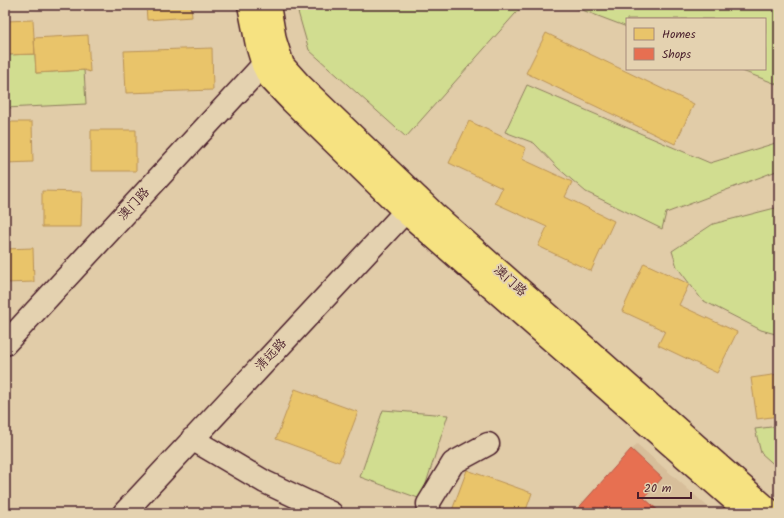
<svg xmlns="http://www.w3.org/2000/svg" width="784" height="518" font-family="Kalam,'LXGW WenKai TC',sans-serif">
	<rect width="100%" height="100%" fill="#e1cca8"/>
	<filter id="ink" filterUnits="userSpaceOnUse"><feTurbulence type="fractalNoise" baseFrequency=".025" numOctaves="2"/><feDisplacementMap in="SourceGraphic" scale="8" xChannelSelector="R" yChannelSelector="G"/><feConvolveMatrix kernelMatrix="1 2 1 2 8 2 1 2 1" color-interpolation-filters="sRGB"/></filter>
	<g filter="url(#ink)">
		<path fill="#d7be9a" d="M637,444L715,513H572Z"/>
		<path fill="#d1dd90" stroke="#8e7e5e" d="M296,5H523L406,137L309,50Z
			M569,5H779V85L737,69H765V19H627V27Z
			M35,54L36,73L84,70L86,104L5,108V55Z
			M527,85L710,163L779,142V170L666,213L662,229L586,192L558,168L534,143L505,132Z
			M775,208L779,213V335L761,330L702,300L677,267L672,251L713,224Z
			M383,410L448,415L421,499L360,477Z
			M779,426V469L761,453L755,429Z"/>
		<path fill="#e9c46a" stroke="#b99257" d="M146,5H191L192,17L147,20Z
			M33,20L35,54L5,55V21Z
			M546,33L694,104L675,144L526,73Z
			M88,35L90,72L84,70L36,73L34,38Z
			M212,48L213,90L126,93L124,51Z
			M469,121L526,148L522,159L572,182L565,197L614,221L591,271L538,246L547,227L495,203L502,188L449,163Z
			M5,122H32L33,162L5,163Z
			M91,130H136V171H91Z
			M42,191L82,192L81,227H42Z
			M33,248L34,282L5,283V249Z
			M644,263L689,284L679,305L737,332L717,373L658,345L665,331L622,311Z
			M779,374V416L757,419L751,378Z
			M295,389L358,412L339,462L276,439Z
			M467,470L532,493L525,513H451Z"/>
		<path fill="#e76f51" stroke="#b85746" d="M631,449L662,478L644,498L661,513H574Z"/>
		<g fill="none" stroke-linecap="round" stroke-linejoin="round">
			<defs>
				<path id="minor" d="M5,344L263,65
					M192,439L265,482L331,513
					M124,513L418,198
					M430,513L428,504L453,463L488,444"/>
				<path id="major" d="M249,5L257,45L263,65L270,79L291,101L405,212L748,513
					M269,5L275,40L283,65L301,85L434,213L773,513"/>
			</defs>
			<use href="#minor" stroke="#4a1f2b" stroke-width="25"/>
			<use href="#major" stroke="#4a1f2b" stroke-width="25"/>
			<use href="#minor" stroke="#e4d2b0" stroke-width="22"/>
			<use href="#major" stroke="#f6e281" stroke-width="22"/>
		</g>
	</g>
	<g text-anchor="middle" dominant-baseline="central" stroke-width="4" stroke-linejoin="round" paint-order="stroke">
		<g font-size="13" fill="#4a1f2b" stroke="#e4d2b0">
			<text transform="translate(134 204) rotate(-47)">澳门路</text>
			<text transform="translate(510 281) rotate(42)">澳门路</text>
			<text transform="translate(271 355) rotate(-47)">清远路</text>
		</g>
	</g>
	<rect width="784" height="518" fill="none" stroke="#e4d2b0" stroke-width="20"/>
	<rect x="10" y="10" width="764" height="498" fill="none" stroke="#4a1f2b" stroke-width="1.5" filter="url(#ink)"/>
	<rect x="626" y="18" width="140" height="52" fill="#e4d2b0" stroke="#a68a7b"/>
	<rect x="634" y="28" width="20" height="12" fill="#e9c46a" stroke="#a68a7b"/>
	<text x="662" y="38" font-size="12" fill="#4a1f2b">Homes</text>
	<rect x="634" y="48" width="20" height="12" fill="#e76f51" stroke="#a68a7b"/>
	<text x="662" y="58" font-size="12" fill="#4a1f2b">Shops</text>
	<path d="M638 492v6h53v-6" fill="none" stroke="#4a1f2b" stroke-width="2"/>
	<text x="644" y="492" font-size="12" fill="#4a1f2b" stroke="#e4d2b0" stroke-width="3" paint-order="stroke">20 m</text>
</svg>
